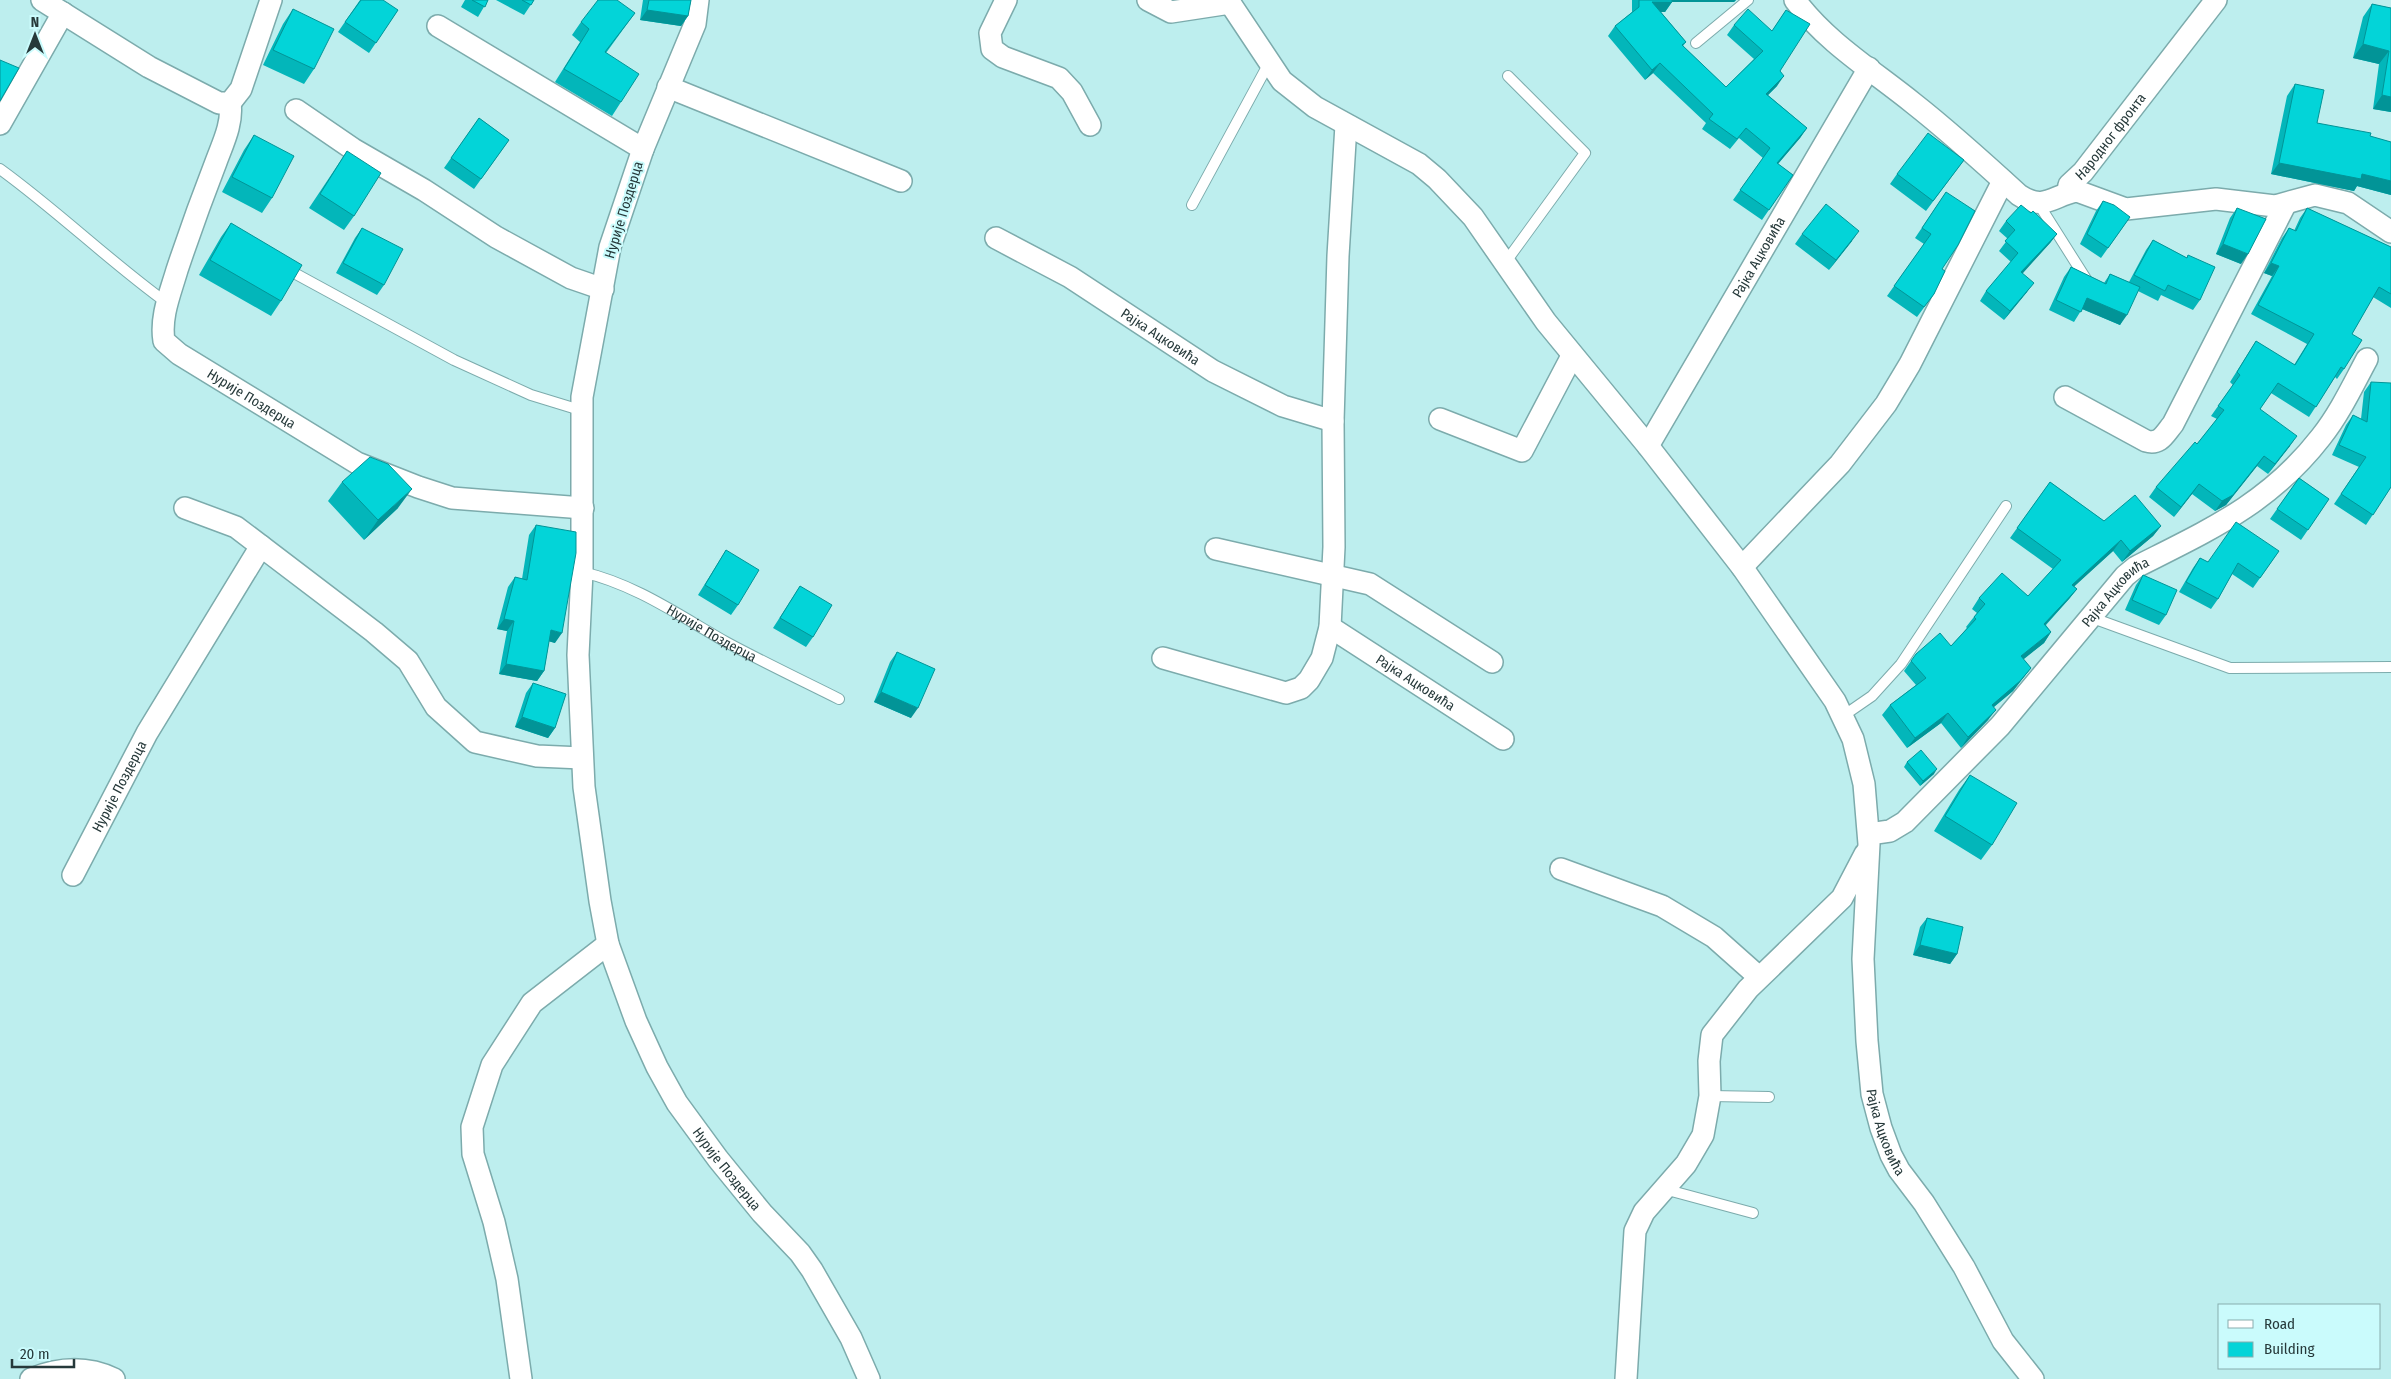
<svg xmlns="http://www.w3.org/2000/svg" width="2391" height="1379" font-family="'Fira Sans Condensed',sans-serif">
	<rect width="100%" height="100%" fill="#bdeeee"/>
	<g fill="none" stroke-linecap="round" stroke-linejoin="round">
		<defs>
			<g id="service">
				<path d="M1696,43L1748,0"/>
				<path d="M0,169C58,211 109,261 167,303"/>
				<path d="M2038,203L2086,279"/>
				<path d="M1192,205L1269,63"/>
				<path d="M1505,263L1585,153L1508,76"/>
				<path d="M296,274L454,360L531,395L580,410"/>
				<path id="s1" d="M582,572C635,584 680,616 726,642C763,662 801,680 839,699"/>
				<path d="M2090,617L2230,668L2391,667"/>
				<path d="M1843,716L1872,696L1901,664L2006,506"/>
				<path d="M1710,1096L1769,1097"/>
				<path d="M1664,1189L1753,1213"/>
			</g>
			<g id="minor">
				<path d="M42,0L149,67L219,103H230L241,89L271,0"/>
				<path id="s2" d="M698,0L695,24L643,149L610,247L582,397V572L578,655L584,787L600,901L608,944L636,1021L657,1067L677,1103L718,1159L762,1213L800,1253L812,1270L851,1338L869,1379"/>
				<path d="M1006,0L990,33L992,49L1003,57L1059,78L1072,92L1090,125"/>
				<path d="M1148,0L1171,12L1230,3"/>
				<path id="s3" d="M1228,0L1282,81L1315,107L1419,164L1437,179L1473,217L1546,322L1648,446L1742,567L1835,701L1853,739L1864,784L1869,844L1863,959L1867,1041L1872,1094L1881,1128L1891,1155L1899,1170L1924,1203L1964,1267L2003,1341L2033,1379"/>
				<path d="M1795,0C1826,42 1872,70 1913,103C1950,132 1984,163 2019,195C2045,212 2053,195 2077,191L2126,209L2216,199L2275,206L2315,195L2348,203L2391,232"/>
				<path d="M438,26L643,149"/>
				<path d="M668,87L901,181"/>
				<path id="s4" d="M230,103C233,123 223,143 216,162C202,198 189,234 177,270C170,294 160,317 164,341L179,354L357,463L418,487L452,498L583,508"/>
				<path d="M296,110L353,149L424,190L496,237L571,278L603,289"/>
				<path d="M0,124L63,13"/>
				<path id="s5" d="M2068,192L2069,185L2083,172L2216,0"/>
				<path id="s6" d="M996,238L1070,277L1213,371L1283,406L1333,421"/>
				<path d="M2065,397L2146,441C2160,445 2164,435 2173,424L2285,205"/>
				<path d="M1440,419L1522,451L1572,356"/>
				<path id="s7" d="M1648,446L1869,68"/>
				<path d="M185,508L236,527L374,632L408,661L436,707L475,742L537,756L582,758"/>
				<path d="M1216,549L1370,584L1492,662"/>
				<path d="M1742,567L1840,464L1886,404L1910,364L2003,181"/>
				<path id="s8" d="M1330,627L1503,739"/>
				<path d="M1163,658L1286,693L1301,688L1309,680L1322,658L1330,627L1334,547L1333,421L1338,256L1346,125"/>
				<path id="s9" d="M1869,834L1890,831L1905,822L2000,726L2125,576L2136,567C2209,530 2269,504 2321,437C2340,413 2353,385 2367,359"/>
				<path d="M1561,869L1662,906L1714,937L1759,977"/>
				<path id="s10" d="M73,875L147,733L261,546"/>
				<path d="M31,1379C58,1368 87,1366 114,1379"/>
				<path d="M521,1379L507,1279L494,1222L473,1154L472,1127L492,1065L532,1003L608,944"/>
				<path d="M1626,1379L1635,1231L1644,1212L1686,1164L1703,1135L1710,1096L1709,1061L1712,1035L1748,989L1842,898L1865,854"/>
			</g>
		</defs>
		<use href="#service" stroke="#7cabac" stroke-width="12"/>
		<use href="#minor" stroke="#7cabac" stroke-width="24"/>
		<use href="#service" stroke="#fff" stroke-width="10"/>
		<use href="#minor" stroke="#fff" stroke-width="21"/>
	</g>
	<path fill="#03b6ba" d="M360,0L398,10L369,53L338,32Z
		M465,0H488L478,17L461,7Z
		M496,0H534L524,15Z
		M643,0H691L688,16L681,26L640,20Z
		M1632,0H1736L1734,2H1672L1665,12H1661L1686,42L1683,46L1726,87L1754,59L1727,35L1734,25L1772,31L1786,10L1780,71L1777,86L1768,95L1807,128L1800,138L1778,164L1793,175L1762,220L1733,200L1763,158L1739,138L1730,149L1702,129L1706,123L1653,73L1645,80L1608,36L1615,26L1632,12Z
		M2372,4L2391,8V112L2373,109L2379,64L2353,58L2363,17Z
		M293,9L314,69L304,84L263,65L283,24Z
		M635,13L606,53L621,102L612,116L555,82L580,42L572,35L581,22Z
		M2295,84L2317,123L2391,142V195L2357,186L2354,191L2271,174L2287,96Z
		M479,118L509,140L474,189L444,168Z
		M254,135L272,198L262,213L222,192L244,150Z
		M347,151L354,216L344,230L309,208Z
		M1964,160L1926,211L1890,184L1897,174Z
		M1946,192L1942,269L1934,294L1917,317L1887,296L1924,244L1915,238Z
		M2103,201L2130,217L2101,258L2080,244L2096,211Z
		M2237,208L2241,264L2216,254L2230,218Z
		M2307,208L2391,247V308L2373,297L2352,334L2344,369L2337,379L2335,377L2309,417L2271,393L2260,409L2290,446L2268,474L2257,466L2226,505L2215,511L2192,494L2174,517L2149,497L2156,487L2197,444L2217,419L2211,416L2233,385L2230,382L2256,341L2294,365L2307,344L2251,314L2272,276L2264,273L2282,238L2289,228L2294,231L2300,218Z
		M2031,213L2057,234L2050,243L2022,273L2027,292L2004,320L1980,301L1986,291L2011,262L1999,251L2008,239L1999,231L2006,221Z
		M231,223L281,301L271,316L199,275L221,237Z
		M362,228L384,285L377,295L336,273L355,238Z
		M1802,234L1852,241L1829,270L1795,244Z
		M2153,240L2187,258L2188,255L2200,300L2193,310L2161,295L2158,301L2138,291L2120,325L2082,309L2074,322L2049,310L2064,277L2071,267L2104,283L2110,274L2129,282L2146,250Z
		M2371,382L2391,487L2366,525L2334,504L2359,467L2332,455L2346,425L2353,415L2361,419L2364,392Z
		M2299,478L2329,499L2301,540L2270,519Z
		M342,482L398,508L364,540L328,501Z
		M2050,482L2104,521L2161,526L2153,536L2122,562L2113,551L2074,586L2077,589L2069,599L2046,625L2051,632L2044,643L2023,659L2031,668L2023,678L2013,691L1994,707L1988,720L1961,748L1941,723L1907,748L1882,715L1890,705L1916,685L1904,671L1911,661L1951,646L1967,628L1966,627L1977,613L1972,609L1979,598L2028,596L2053,569L2010,538Z
		M536,525L555,643L549,641L544,671L537,681L499,674L507,631L497,629L508,587L515,577L522,579L529,535Z
		M726,550L738,605L731,615L698,595Z
		M2279,551L2253,588L2232,574L2218,599L2211,609L2179,592L2193,568L2200,558L2208,562Z
		M2143,575L2166,615L2159,625L2125,610L2136,585Z
		M800,586L813,637L806,647L773,628Z
		M897,652L911,718L874,702L890,662Z
		M533,683L555,728L548,738L515,727L526,693Z
		M1907,762L1934,774L1920,786L1904,767Z
		M1970,775L1992,845L1981,860L1934,831L1959,790Z
		M1927,918L1957,954L1950,964L1913,955L1920,927Z"/>
	<path fill="#029497" d="M1667,0H1736L1734,2H1672L1665,12H1645L1652,2Z
		M647,10L688,16L681,26L640,20Z
		M2363,44L2389,51L2379,64L2353,58Z
		M1660,63L1653,73L1645,80L1652,70Z
		M1784,76L1777,86L1759,104L1766,94Z
		M2382,95L2391,97V112L2373,109Z
		M1807,128L1800,138L1770,173L1777,163Z
		M2279,163L2362,174L2391,181V195L2357,186L2354,191L2271,174Z
		M1859,231L1852,241L1829,270L1836,260Z
		M2057,234L2050,243L2015,282L2021,272Z
		M2223,244L2248,254L2241,264L2216,254Z
		M2271,263L2279,266L2272,276L2264,273Z
		M2034,283L2027,292L2004,320L2010,311Z
		M2087,298L2127,315L2120,325L2080,308Z
		M2297,436L2290,446L2268,474L2275,464Z
		M2264,456L2257,466L2226,505L2215,511L2222,501Z
		M2199,484L2192,494L2174,517L2181,507Z
		M412,489L398,508L364,540L378,520Z
		M2161,526L2153,536L2122,562L2130,551Z
		M2121,540L2113,551L2065,595L2072,585Z
		M2077,589L2069,599L2037,634L2044,624Z
		M504,619L514,621L507,631L497,629Z
		M551,630L562,633L555,643L544,640Z
		M2051,632L2044,643L2014,667L2021,656Z
		M506,664L544,671L537,681L499,674Z
		M2031,668L2013,691L1984,715L1992,705Z
		M881,692L918,708L911,718L874,702Z
		M1996,710L1988,720L1961,748L1968,737Z
		M1948,713L1941,723L1907,748L1915,738Z
		M522,717L555,728L548,738L515,727Z
		M1937,769L1934,774L1920,786L1923,781Z
		M1920,945L1957,954L1950,964L1913,955Z"/>
	<path fill="#03d4d8" stroke="#029497" d="M361,0H383L398,10L376,43L345,22Z
		M472,0H488L485,7Z
		M522,0H534L531,5Z
		M598,0H617L635,13L605,52L639,74L621,102L564,69L589,29L581,22Z
		M649,0H691L688,16L647,10Z
		M1639,0H1672V2H1652L1686,42L1682,45L1726,87L1763,51L1734,25L1748,9L1772,31L1786,10L1810,24L1780,71L1784,76L1766,94L1807,128L1777,163L1793,175L1769,210L1740,190L1770,148L1746,128L1737,139L1709,119L1713,114L1660,63L1652,70L1615,26L1639,7Z
		M2372,4L2391,8V97L2382,95L2389,51L2363,44Z
		M293,9L334,29L314,69L273,50Z
		M0,60L19,68L0,101Z
		M2295,84L2324,90L2317,123L2371,133L2370,136L2391,142V181L2362,174L2361,179L2279,163Z
		M479,118L509,140L481,179L451,158Z
		M1928,133L1964,160L1933,201L1897,174Z
		M254,135L294,156L272,198L232,177Z
		M347,151L381,173L354,216L320,194Z
		M1946,192L1975,211L1958,245L1942,269L1945,271L1934,294L1924,307L1894,286L1931,234L1922,228Z
		M2103,201L2114,205L2130,217L2108,248L2087,234Z
		M1826,204L1859,231L1836,260L1802,234Z
		M2021,205L2031,213L2033,211L2057,234L2021,272L2034,283L2010,311L1986,291L2018,253L2005,241L2015,230L2006,221Z
		M2237,208L2266,219L2248,254L2223,244Z
		M2307,208L2391,247V294L2379,287L2352,334L2362,340L2344,369L2341,367L2316,407L2278,383L2260,409L2297,436L2275,464L2264,456L2233,495L2222,501L2199,484L2181,507L2156,487L2195,442L2197,444L2224,410L2218,406L2240,375L2237,372L2256,341L2295,365L2314,334L2258,305L2279,266L2271,263L2289,228L2296,231Z
		M231,223L302,265L281,301L210,260Z
		M362,228L403,249L384,285L343,263Z
		M2153,240L2187,258L2188,255L2215,267L2200,300L2168,285L2165,291L2134,275Z
		M2071,267L2106,284L2110,274L2140,287L2127,315L2087,298L2081,312L2056,300Z
		M2371,382L2391,383V487L2373,515L2341,494L2366,457L2339,445L2353,415L2367,422Z
		M370,457L388,464L412,489L378,520L342,482Z
		M2299,478L2329,499L2308,530L2277,509Z
		M2050,482L2104,521L2135,495L2161,526L2130,551L2121,540L2072,585L2077,589L2044,624L2051,632L2021,656L2031,668L2020,681L1992,705L1996,710L1968,737L1948,713L1915,738L1890,705L1926,678L1911,661L1916,654L1940,633L1951,646L1976,619L1974,617L1985,604L1979,598L2002,573L2028,596L2061,560L2017,528Z
		M2236,522L2279,551L2260,578L2238,563L2218,599L2186,582L2200,558L2208,562Z
		M536,525L576,532V553L562,633L551,630L544,671L506,664L514,621L504,619L515,577L527,580Z
		M726,550L759,570L738,605L705,585Z
		M2143,575L2177,590L2166,615L2132,600Z
		M800,586L832,605L813,637L780,618Z
		M897,652L935,669L918,708L881,692Z
		M533,683L566,694L555,728L522,717Z
		M1921,750L1937,769L1923,781L1907,762Z
		M1970,775L2017,803L1992,845L1945,816Z
		M1927,918L1963,927L1957,954L1920,945Z"/>
	<g text-anchor="middle" dominant-baseline="central" stroke-width="4" stroke-linejoin="round" paint-order="stroke">
		<g font-size="14" fill="#26393a" stroke="#cafbfc">
			<text stroke="none"><textPath href="#s5" startOffset="71">Народног фронта</textPath></text>
			<text transform="translate(624 210) rotate(-73)">Нурије Поздерца</text>
			<text stroke="none"><textPath href="#s7" startOffset="219">Рајка Ацковића</textPath></text>
			<text stroke="none"><textPath href="#s6" startOffset="192">Рајка Ацковића</textPath></text>
			<text stroke="none"><textPath href="#s4" startOffset="354">Нурије Поздерца</textPath></text>
			<text stroke="none"><textPath href="#s9" startOffset="351">Рајка Ацковића</textPath></text>
			<text stroke="none"><textPath href="#s1" startOffset="144">Нурије Поздерца</textPath></text>
			<text stroke="none"><textPath href="#s8" startOffset="102">Рајка Ацковића</textPath></text>
			<text stroke="none"><textPath href="#s10" startOffset="100">Нурије Поздерца</textPath></text>
			<text stroke="none"><textPath href="#s3" startOffset="1378">Рајка Ацковића</textPath></text>
			<text stroke="none"><textPath href="#s2" startOffset="1221">Нурије Поздерца</textPath></text>
		</g>
	</g>
	<rect x="2218" y="1304" width="162" height="65" fill="#cafbfc" stroke="#88adae"/>
	<rect x="2228" y="1320" width="25" height="8" fill="#ffffff" stroke="#88adae"/>
	<text x="2264" y="1329" font-size="15" fill="#26393a">Road</text>
	<rect x="2228" y="1342" width="25" height="15" fill="#03d4d8" stroke="#88adae"/>
	<text x="2264" y="1354" font-size="15" fill="#26393a">Building</text>
	<g transform="translate(35 35)" stroke="#cafbfc" stroke-width="4" paint-order="stroke">
	<path d="M0-4L9 19L0 12L-9 19Z" fill="#26393a"/>
	<text y="-8" font-size="14" font-weight="bold" text-anchor="middle" fill="#26393a">N</text>
	</g>
	<path d="M12 1359v8h62v-8" fill="none" stroke="#26393a" stroke-width="2.5"/>
	<text x="20" y="1359" font-size="15" fill="#26393a" stroke="#cafbfc" stroke-width="4" paint-order="stroke">20 m</text>
</svg>
